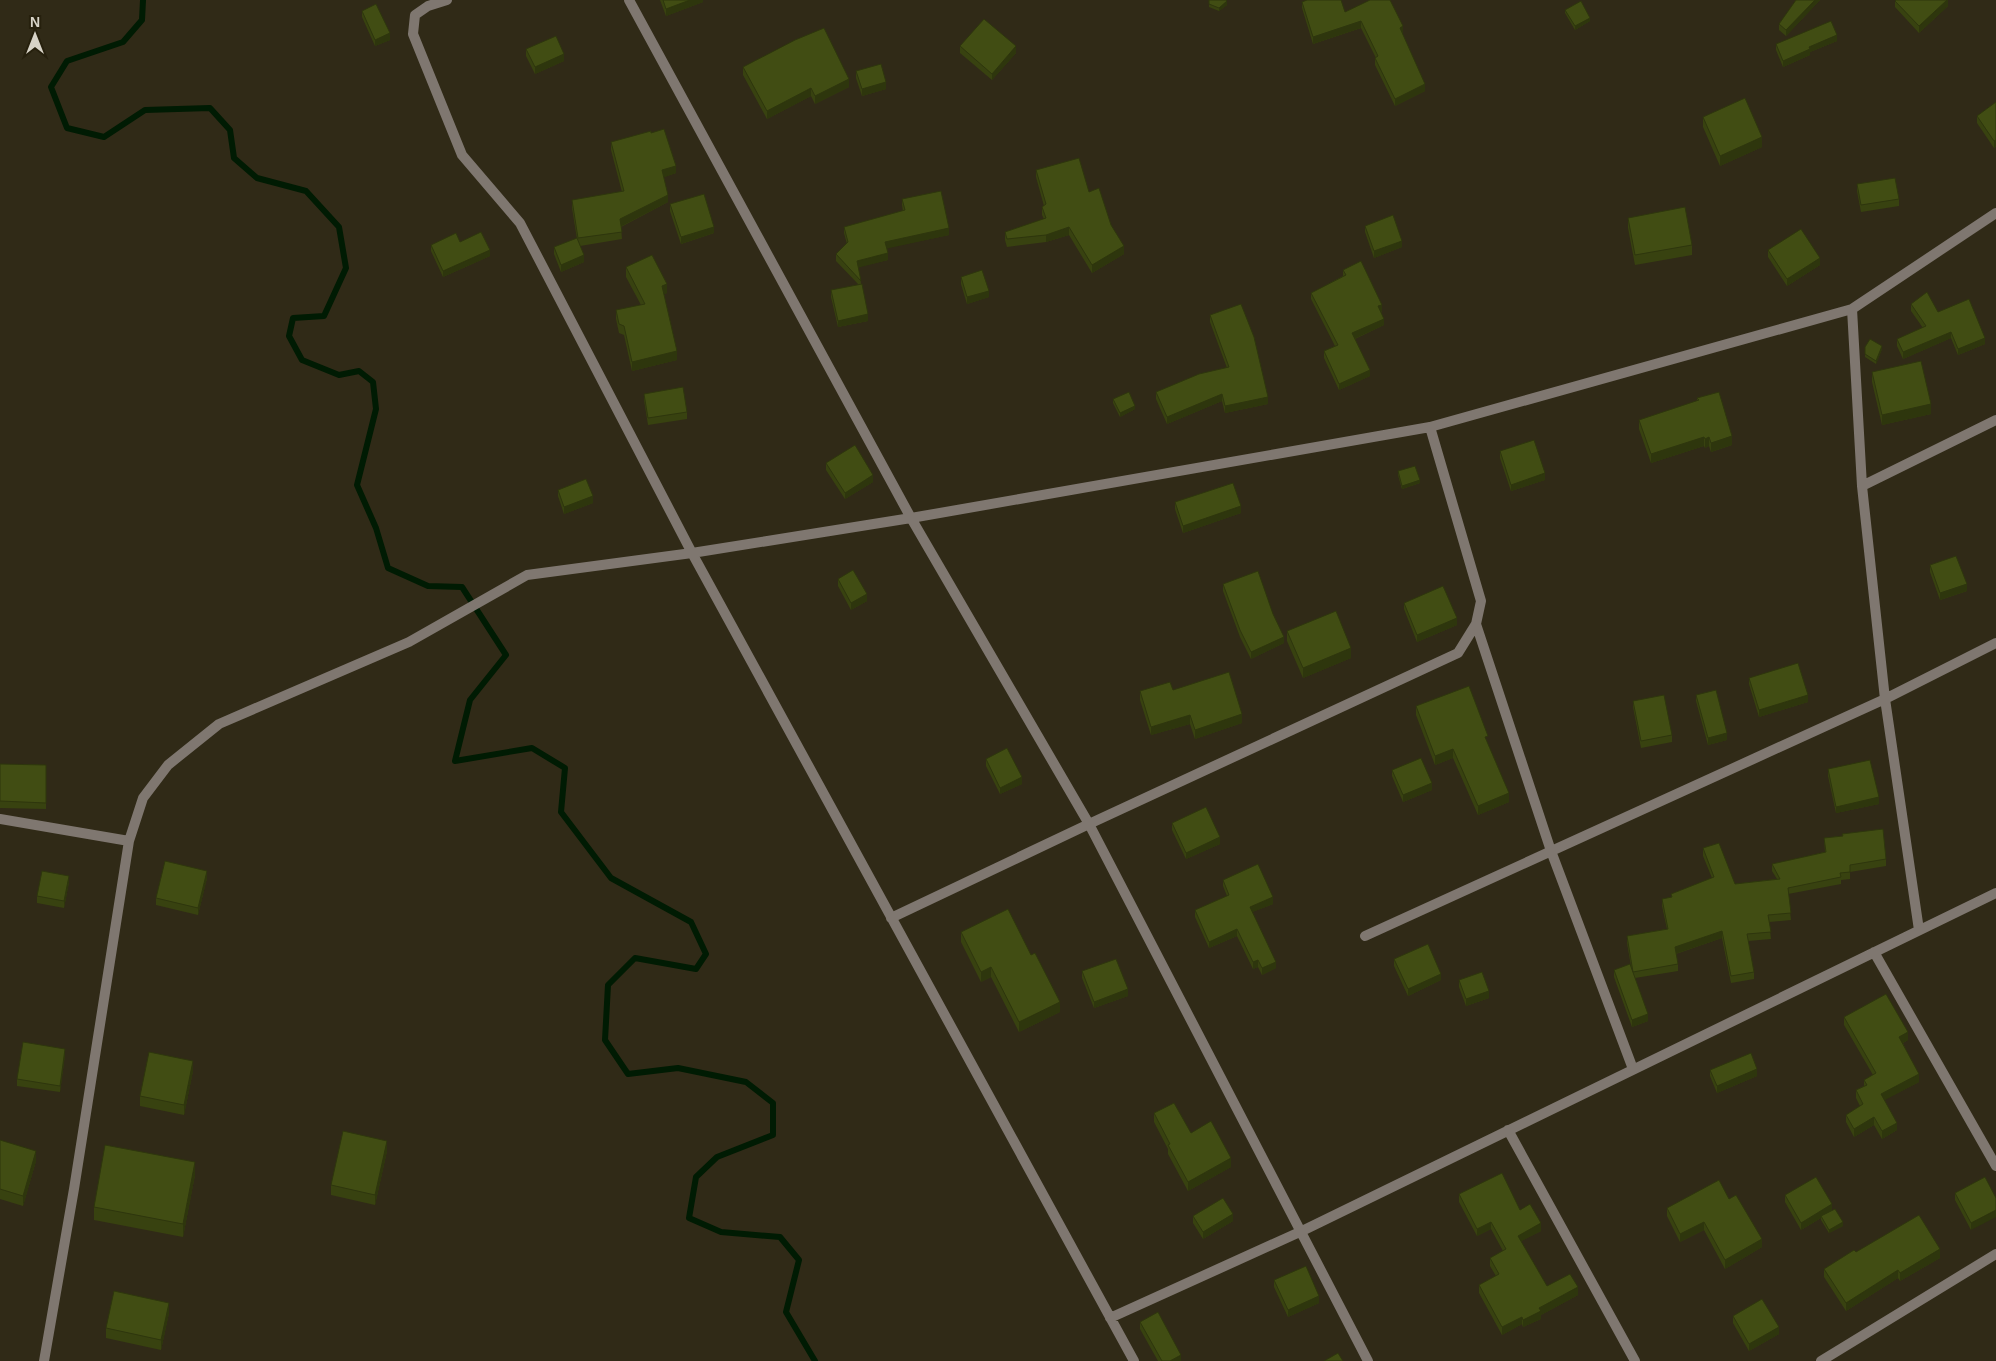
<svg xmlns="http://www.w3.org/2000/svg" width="1996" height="1361" font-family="Helvetica,sans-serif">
	<rect width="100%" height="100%" fill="#302a17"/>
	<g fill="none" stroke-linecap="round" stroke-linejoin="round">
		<path stroke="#001b03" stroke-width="6" d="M143,0L142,20L123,42L67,61L51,87L67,128L104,137L145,110L210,108L230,130L234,158L257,178L306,191L339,227L346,268L324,316L293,318L289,336L302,360L339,375L359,371L373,382L376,409L357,485L376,528L388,568L428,586L462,587L506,655L470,700L455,761L532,748L565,768L561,812L611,878L691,922L706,954L696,969L635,958L608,985L605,1040L628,1074L678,1068L746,1082L773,1103V1135L717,1157L696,1177L689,1218L721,1232L780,1237L799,1260L786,1312L815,1361"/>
		<path stroke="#7f7770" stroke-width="10" d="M447,0L428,6L415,15L413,34L462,155L520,223L692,553L1134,1361
			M629,0L911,518L1089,824L1368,1361
			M1852,309L1862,486L1885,699L1919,930
			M1862,486L1996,420
			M1476,624L1551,851L1633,1069
			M0,819L129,841
			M891,918L1089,824L1458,653L1476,624L1481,601L1430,427
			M1365,936L1885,699L1996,643
			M1874,952L1996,1166
			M1508,1130L1635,1361
			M1110,1318L1302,1231L1996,893
			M44,1361L74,1189L129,841L143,798L168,765L219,724L409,642L527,575L692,553L911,518L1430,427L1852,309L1996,213
			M1821,1361L1996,1254"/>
	</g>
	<path fill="#384210" d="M660,0H703V2L666,16Z
		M1209,0L1227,5L1219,11L1209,7Z
		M1796,0H1820L1786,36L1779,30V24Z
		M1948,0V6L1919,33L1895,7V1Z
		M1302,2L1345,12L1403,33H1402L1425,91L1395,106L1375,65V58H1376L1361,28L1313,44L1302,8Z
		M1565,10L1590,21L1575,30L1565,13Z
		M362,11L390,40L375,46L362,17Z
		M1837,41L1810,52V55L1783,67L1776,50V44Z
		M960,46L1016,53L992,80L960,53Z
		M526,49L564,61L535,74L526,56Z
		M743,67L849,87L815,104L811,96L767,119L743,75Z
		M856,71L886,89L862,96L856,78Z
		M1996,102V146L1994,148L1977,123V116Z
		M1703,117L1762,147L1720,166L1703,127Z
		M651,133L676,173L664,177L668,202L621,227L622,239L580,246L584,262L561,272L554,254V247L577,239L572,208V200L622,192L611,150V142Z
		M1036,170L1089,192L1111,225L1124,254L1092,273L1069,235L1046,242L1007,247L1005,240V232L1044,219L1042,215V207L1044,206L1036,177Z
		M1857,184L1899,199V206L1861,212L1857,191Z
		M902,199L949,235L886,248L888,260L858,267L868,321L838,327L831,297V290L859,285L836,261V254L847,244L844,233V227L903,211L902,205Z
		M670,204L714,233L681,244L670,211Z
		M1628,218L1692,245V255L1635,265L1628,228Z
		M1365,226L1402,247L1374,258L1365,232Z
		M431,245L490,256L443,277L431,251Z
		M1768,250L1820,265L1787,286L1768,257Z
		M626,267L667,293L664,294L677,360L632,371L624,335L619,333L616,319V310L641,305L626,277Z
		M1343,270L1382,311L1381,312L1384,325L1355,339L1370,376L1339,390L1324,358V351L1335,346L1311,299V293L1343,276Z
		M961,277L989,297L967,304L961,284Z
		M1911,304L1938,312L1985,344L1958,355L1951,338L1903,359L1897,346V339L1923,328L1911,311Z
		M1210,315L1268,404L1225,413L1222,401L1167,424L1156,399V392L1227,368L1210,322Z
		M1865,347L1882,349L1876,364L1865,357Z
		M1872,372L1931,414L1882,425L1872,382Z
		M644,394L687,412V419L648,425L644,400Z
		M1697,398L1732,445L1711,452L1709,446L1705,448L1704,446L1651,463L1639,429V420L1697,401Z
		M1113,399L1135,409L1120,417L1113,403Z
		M1500,451L1545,480L1511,491L1500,458Z
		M826,463L873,482L845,499L826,470Z
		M1398,471L1420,483L1402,489L1398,475Z
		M558,490L593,503L564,514L558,496Z
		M1175,502L1241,513L1183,533L1175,509Z
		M1930,565L1967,591L1940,600L1930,572Z
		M838,579L867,601L851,610L838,586Z
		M1223,584L1284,643L1251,659L1240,637L1223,591Z
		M1404,603L1457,625L1417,642L1404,609Z
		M1287,631L1351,658L1303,678L1287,641Z
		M1749,678L1808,702L1759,717L1749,684Z
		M1173,690L1242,723L1195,739L1190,724L1151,735L1140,700V691Z
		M1696,695L1727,740L1708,745L1696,701Z
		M1633,701L1672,735V742L1641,748L1633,707Z
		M1416,706L1488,744L1509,802L1478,815L1453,758L1435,765L1416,715Z
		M986,759L1022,784L1000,794L986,766Z
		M0,764L46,765V809L0,808Z
		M1828,769L1879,804L1836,813L1828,776Z
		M1392,770L1432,790L1403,802L1392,776Z
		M1172,823L1220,844L1186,859L1172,830Z
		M1842,834L1886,859V866L1850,872V879L1841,880V884L1788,894L1791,920L1769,922L1771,939L1748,941L1754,972V979L1731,983L1722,938L1676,954L1678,964V971L1635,978L1648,1021L1632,1027L1614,977V970L1631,966L1627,943V936L1667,929L1662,906V899L1671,897V894L1712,878L1703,856V848L1735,884L1777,879L1772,871V864L1825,852L1824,838L1842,836Z
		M207,878L198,915L156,905V898Z
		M1223,880L1273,904L1252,912L1276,968L1262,975L1258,967L1253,969L1237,936L1209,948L1195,917V910L1227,896L1223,886Z
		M69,882L64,908L37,903V896Z
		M961,932L1060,1012L1019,1032L991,977L981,982L961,942Z
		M1394,959L1441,980L1408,996L1394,966Z
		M1082,971L1128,996L1094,1008L1082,978Z
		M1459,980L1489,998L1466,1006L1459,987Z
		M1844,1017L1908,1040L1903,1043L1919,1082L1884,1100L1897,1130L1882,1139L1874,1125L1854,1137L1846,1122V1115L1860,1106L1856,1098V1090L1864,1086V1080L1873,1075L1844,1025Z
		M65,1055L60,1092L17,1086V1079Z
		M1710,1070L1757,1076L1717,1093L1710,1076Z
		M193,1071L184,1115L140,1106V1096Z
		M1154,1113L1191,1133L1231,1167L1188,1191L1168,1154V1149L1154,1122Z
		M0,1140L36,1161L23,1206L0,1199Z
		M387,1151L375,1205L331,1195V1185Z
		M195,1175L183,1237L94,1220V1207Z
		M1985,1177L1971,1230L1955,1200V1193Z
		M1459,1194L1520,1210L1541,1231L1521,1241L1547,1286L1578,1295L1541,1315V1319L1523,1327L1522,1324L1502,1335L1479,1293V1285L1496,1276L1490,1266V1258L1503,1251L1491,1229L1477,1236L1459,1202Z
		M1785,1195L1832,1210L1843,1226L1829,1233L1821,1220V1218L1801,1230L1785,1202Z
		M1729,1199L1762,1247L1725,1269L1704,1230L1680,1242L1667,1216V1208Z
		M1193,1216L1233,1221L1203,1239L1193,1223Z
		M1856,1252L1940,1258L1900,1281L1898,1278L1846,1311L1824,1277V1269Z
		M1274,1280L1319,1303L1288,1317L1274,1287Z
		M169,1313L161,1350L106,1338V1328Z
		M1733,1316L1779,1334L1749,1351L1733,1323Z
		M1140,1322L1181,1361H1158L1140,1329Z"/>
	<path fill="#2e360d" d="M690,0H703V2L666,16V9Z
		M1815,0H1820L1786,36V30Z
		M1947,0H1948V6L1919,33V26Z
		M1227,1V5L1219,11V8Z
		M1590,18V21L1575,30V26Z
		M1361,21V28L1313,44V37Z
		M1403,26V33L1400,35V28Z
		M390,33V40L375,46V40Z
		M1837,35V41L1810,52V55L1783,67V61L1809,47Z
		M1016,46V53L992,80V74Z
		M564,54V61L535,74V67Z
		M849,79V87L815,104V96Z
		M886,82V89L862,96V89Z
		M1425,84V91L1395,106V99Z
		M811,88V96L767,119V111Z
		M1762,137V147L1720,166V156Z
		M1996,140V146L1994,148V141Z
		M676,166V173L662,178V170Z
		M668,195V202L620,227V219Z
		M714,227V233L681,244V237Z
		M1069,227V235L1046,242V235Z
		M949,228V235L885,249V242Z
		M1402,241V247L1374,258V251Z
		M1124,246V254L1092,273V265Z
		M490,250V256L443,277V271Z
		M888,253V260L857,268V261Z
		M584,255V262L561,272V265Z
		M1820,258V265L1787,286V279Z
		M667,284V293L662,295V286Z
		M989,291V297L967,304V297Z
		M1382,305V311L1378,313V306Z
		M868,314V321L838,327V321Z
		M1384,319V325L1352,340V333Z
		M1951,332V338L1903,359V352Z
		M1985,338V344L1958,355V349Z
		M1882,346V349L1876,364V361Z
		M677,351V360L632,371V362Z
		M1370,370V376L1339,390V384Z
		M1222,394V401L1167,424V417Z
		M1268,397V404L1225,413V406Z
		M1931,404V414L1882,425V415Z
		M1135,406V409L1120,417V413Z
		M1732,436V445L1711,452V443Z
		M1704,437V446L1651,463V454Z
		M1709,437V446L1705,448V439Z
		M1545,473V480L1511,491V485Z
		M873,475V482L845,499V493Z
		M1420,480V483L1402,489V486Z
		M593,496V503L564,514V507Z
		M1241,506V513L1183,533V526Z
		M1967,584V591L1940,600V593Z
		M867,594V601L851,610V603Z
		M1457,618V625L1417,642V635Z
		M1284,637V643L1251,659V652Z
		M1351,648V658L1303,678V668Z
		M1808,695V702L1759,717V710Z
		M1242,714V723L1195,739V730Z
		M1190,715V724L1151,735V727Z
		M1727,733V740L1708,745V738Z
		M1453,749V758L1435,765V756Z
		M1022,777V784L1000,794V788Z
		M1432,783V790L1403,802V795Z
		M1509,793V802L1478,815V806Z
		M1879,797V804L1836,813V807Z
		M1220,837V844L1186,859V853Z
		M207,871V878L198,915V908Z
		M69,876V882L64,908V901Z
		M1273,897V904L1250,913V907Z
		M1237,929V936L1209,948V942Z
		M1722,931V938L1675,954V947Z
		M1258,960V967L1253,969V962Z
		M1276,962V968L1262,975V968Z
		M991,967V977L981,982V972Z
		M1441,974V980L1408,996V989Z
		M1128,989V996L1094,1008V1002Z
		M1489,991V998L1466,1006V999Z
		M1060,1002V1012L1019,1032V1022Z
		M1648,1014V1021L1632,1027V1020Z
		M1908,1032V1040L1899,1045V1037Z
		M65,1049V1055L60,1092V1086Z
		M193,1061V1071L184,1115V1105Z
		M1757,1069V1076L1717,1093V1086Z
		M1919,1074V1082L1881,1102V1094Z
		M1874,1117V1125L1854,1137V1129Z
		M1897,1123V1130L1882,1139V1131Z
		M387,1141V1151L375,1205V1195Z
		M36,1151V1161L23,1206V1196Z
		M1231,1158V1167L1188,1191V1182Z
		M195,1162V1175L183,1237V1224Z
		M1832,1204V1211L1821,1216V1218L1801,1230V1223Z
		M1996,1210V1217L1971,1230V1223Z
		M1233,1214V1221L1203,1239V1232Z
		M1491,1222V1229L1477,1236V1229Z
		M1704,1222V1230L1680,1242V1234Z
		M1843,1222V1226L1829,1233V1230Z
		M1541,1223V1231L1518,1243V1236Z
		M1762,1239V1247L1725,1269V1260Z
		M1940,1249V1258L1900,1281V1273Z
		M1898,1270V1278L1846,1311V1303Z
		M1578,1287V1295L1541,1315V1319L1523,1327V1320L1539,1308Z
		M1319,1296V1303L1288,1317V1310Z
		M169,1303V1313L161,1350V1340Z
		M1522,1317V1324L1502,1335V1327Z
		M1779,1327V1334L1749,1351V1344Z
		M1181,1355V1361H1170Z"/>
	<path fill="#414d13" stroke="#2e360d" d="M663,0H690L666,9Z
		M1209,0H1226L1227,1L1219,8L1209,4Z
		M1307,0H1341L1345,12L1370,0H1390L1403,26L1400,28L1425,84L1395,99L1375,58L1378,56L1361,21L1313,37L1302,2Z
		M1796,0H1815L1786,30L1779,24Z
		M1896,0H1947L1919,26L1895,1Z
		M1581,1L1590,18L1575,26L1565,10Z
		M376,4L390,33L375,40L362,11Z
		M984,19L1016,46L992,74L960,46Z
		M1831,21L1837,35L1809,47L1810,49L1783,61L1776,44Z
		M824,28L849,79L815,96L811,88L767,111L743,67L795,40Z
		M556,36L564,54L535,67L526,49Z
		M881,64L886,82L862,89L856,71Z
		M1745,98L1762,137L1720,156L1703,117Z
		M1996,102V140L1994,141L1977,116Z
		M664,129L676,166L662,170L668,195L620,219L622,232L578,238L572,200L624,191L611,142L651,131V133Z
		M1079,158L1089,192L1099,188L1111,225L1124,246L1092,265L1069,227L1046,235L1007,239L1005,232L1046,218L1042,207L1046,204L1036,170Z
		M1895,178L1899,199L1861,205L1857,184Z
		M941,191L949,228L885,242L888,253L857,261L861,281L836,254L848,242L844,227L905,210L902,199Z
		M704,194L714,227L681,237L670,204Z
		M1685,207L1692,245L1635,255L1628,218Z
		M1393,215L1402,241L1374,251L1365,226Z
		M1801,229L1820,258L1787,279L1768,250Z
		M481,232L490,250L443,271L431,245L456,233L460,242Z
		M577,238L584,255L561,265L554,247Z
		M652,255L667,284L662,286L677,351L632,362L624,326L619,324L616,310L645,304L626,267Z
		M1361,261L1382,305L1378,306L1384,319L1352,333L1370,370L1339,384L1324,351L1338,345L1311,293L1346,275L1343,270Z
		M982,270L989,291L967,297L961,277Z
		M862,284L868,314L838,321L831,290Z
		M1927,292L1938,312L1969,299L1985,338L1958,349L1951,332L1903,352L1897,339L1926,326L1911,304Z
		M1241,304L1254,337L1268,397L1225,406L1222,394L1167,417L1156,392L1199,374L1229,367L1210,315Z
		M1870,339L1882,346L1876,361L1865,354V347Z
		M1921,361L1931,404L1882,415L1872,372Z
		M683,387L687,412L648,418L644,394Z
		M1129,392L1135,406L1120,413L1113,399Z
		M1719,392L1732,436L1711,443L1709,437L1705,439L1704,437L1651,454L1639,420L1699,400L1697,398Z
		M1534,440L1545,473L1511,485L1500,451Z
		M855,445L873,475L845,493L826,463Z
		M1415,466L1420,480L1402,486L1398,471Z
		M586,479L593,496L564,507L558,490Z
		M1233,483L1241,506L1183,526L1175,502Z
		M1956,556L1967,584L1940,593L1930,565Z
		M853,570L867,594L851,603L838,579Z
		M1258,571L1273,614L1284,637L1251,652L1240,630L1223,584Z
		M1443,586L1457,618L1417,635L1404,603Z
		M1336,611L1351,648L1303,668L1287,631Z
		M1798,663L1808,695L1759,710L1749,678Z
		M1229,672L1242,714L1195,730L1190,715L1151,727L1140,691L1170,682L1173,690Z
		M1469,686L1488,736L1485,737L1509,793L1478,806L1453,749L1435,756L1416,706Z
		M1716,690L1727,733L1708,738L1696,695Z
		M1664,695L1672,735L1641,741L1633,701Z
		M1007,748L1022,777L1000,788L986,759Z
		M1421,758L1432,783L1403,795L1392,770Z
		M1870,760L1879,797L1836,807L1828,769Z
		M0,764L46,765V803L0,801Z
		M1206,807L1220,837L1186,853L1172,823Z
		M1883,829L1886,859L1850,865V872L1840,873L1841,877L1788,888L1791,913L1768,915L1771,932L1747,934L1754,972L1731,976L1722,931L1675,947L1678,964L1633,972L1627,936L1668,929L1662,899L1672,897L1671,894L1714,877L1703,848L1719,843L1735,884L1780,879L1772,864L1826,852L1824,838L1843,836L1842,834Z
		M165,861L207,871L198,908L156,898Z
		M1258,864L1273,897L1250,907L1276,962L1262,968L1258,960L1253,962L1237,929L1209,942L1195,910L1229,895L1223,880Z
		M42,871L69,876L64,901L37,896Z
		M1008,909L1031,955L1035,953L1060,1002L1019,1022L991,967L981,972L961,932Z
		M1428,944L1441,974L1408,989L1394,959Z
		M1116,959L1128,989L1094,1002L1082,971Z
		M1630,964L1648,1014L1632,1020L1614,970Z
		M1482,972L1489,991L1466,999L1459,980Z
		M1886,994L1908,1032L1899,1037L1919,1074L1881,1094L1897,1123L1882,1131L1874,1117L1854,1129L1846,1115L1863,1104L1856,1090L1867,1085L1864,1080L1876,1073L1844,1017Z
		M23,1042L65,1049L60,1086L17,1079Z
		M149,1052L193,1061L184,1105L140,1096Z
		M1751,1053L1757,1069L1717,1086L1710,1070Z
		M1174,1103L1191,1133L1211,1121L1231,1158L1188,1182L1168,1145L1170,1144L1154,1113Z
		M343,1131L387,1141L375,1195L331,1185Z
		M0,1140L36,1151L23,1196L0,1189Z
		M105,1145L195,1162L183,1224L94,1207Z
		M1502,1173L1520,1210L1530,1204L1541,1223L1518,1236L1547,1286L1570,1274L1578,1287L1539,1308L1541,1311L1523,1320L1522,1317L1502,1327L1479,1285L1499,1274L1490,1258L1506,1249L1491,1222L1477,1229L1459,1194Z
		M1816,1177L1832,1204L1801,1223L1785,1195Z
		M1985,1177L1996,1198V1210L1971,1223L1955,1193Z
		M1719,1180L1729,1199L1736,1195L1762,1239L1725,1260L1704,1222L1680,1234L1667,1208Z
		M1223,1198L1233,1214L1203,1232L1193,1216Z
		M1835,1209L1843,1222L1829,1230L1821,1216Z
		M1919,1215L1940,1249L1900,1273L1898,1270L1846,1303L1824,1269L1854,1250L1856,1252Z
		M1306,1266L1319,1296L1288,1310L1274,1280Z
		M114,1291L169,1303L161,1340L106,1328Z
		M1762,1299L1779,1327L1749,1344L1733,1316Z
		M1158,1312L1181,1355L1170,1361H1162L1140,1322Z
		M1338,1353L1343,1361H1324Z"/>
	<g transform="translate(35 35)" stroke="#26200d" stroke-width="4" paint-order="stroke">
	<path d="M0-4L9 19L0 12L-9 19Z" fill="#d7d3c7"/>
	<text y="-8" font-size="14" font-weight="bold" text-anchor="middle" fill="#d7d3c7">N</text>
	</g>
</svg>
